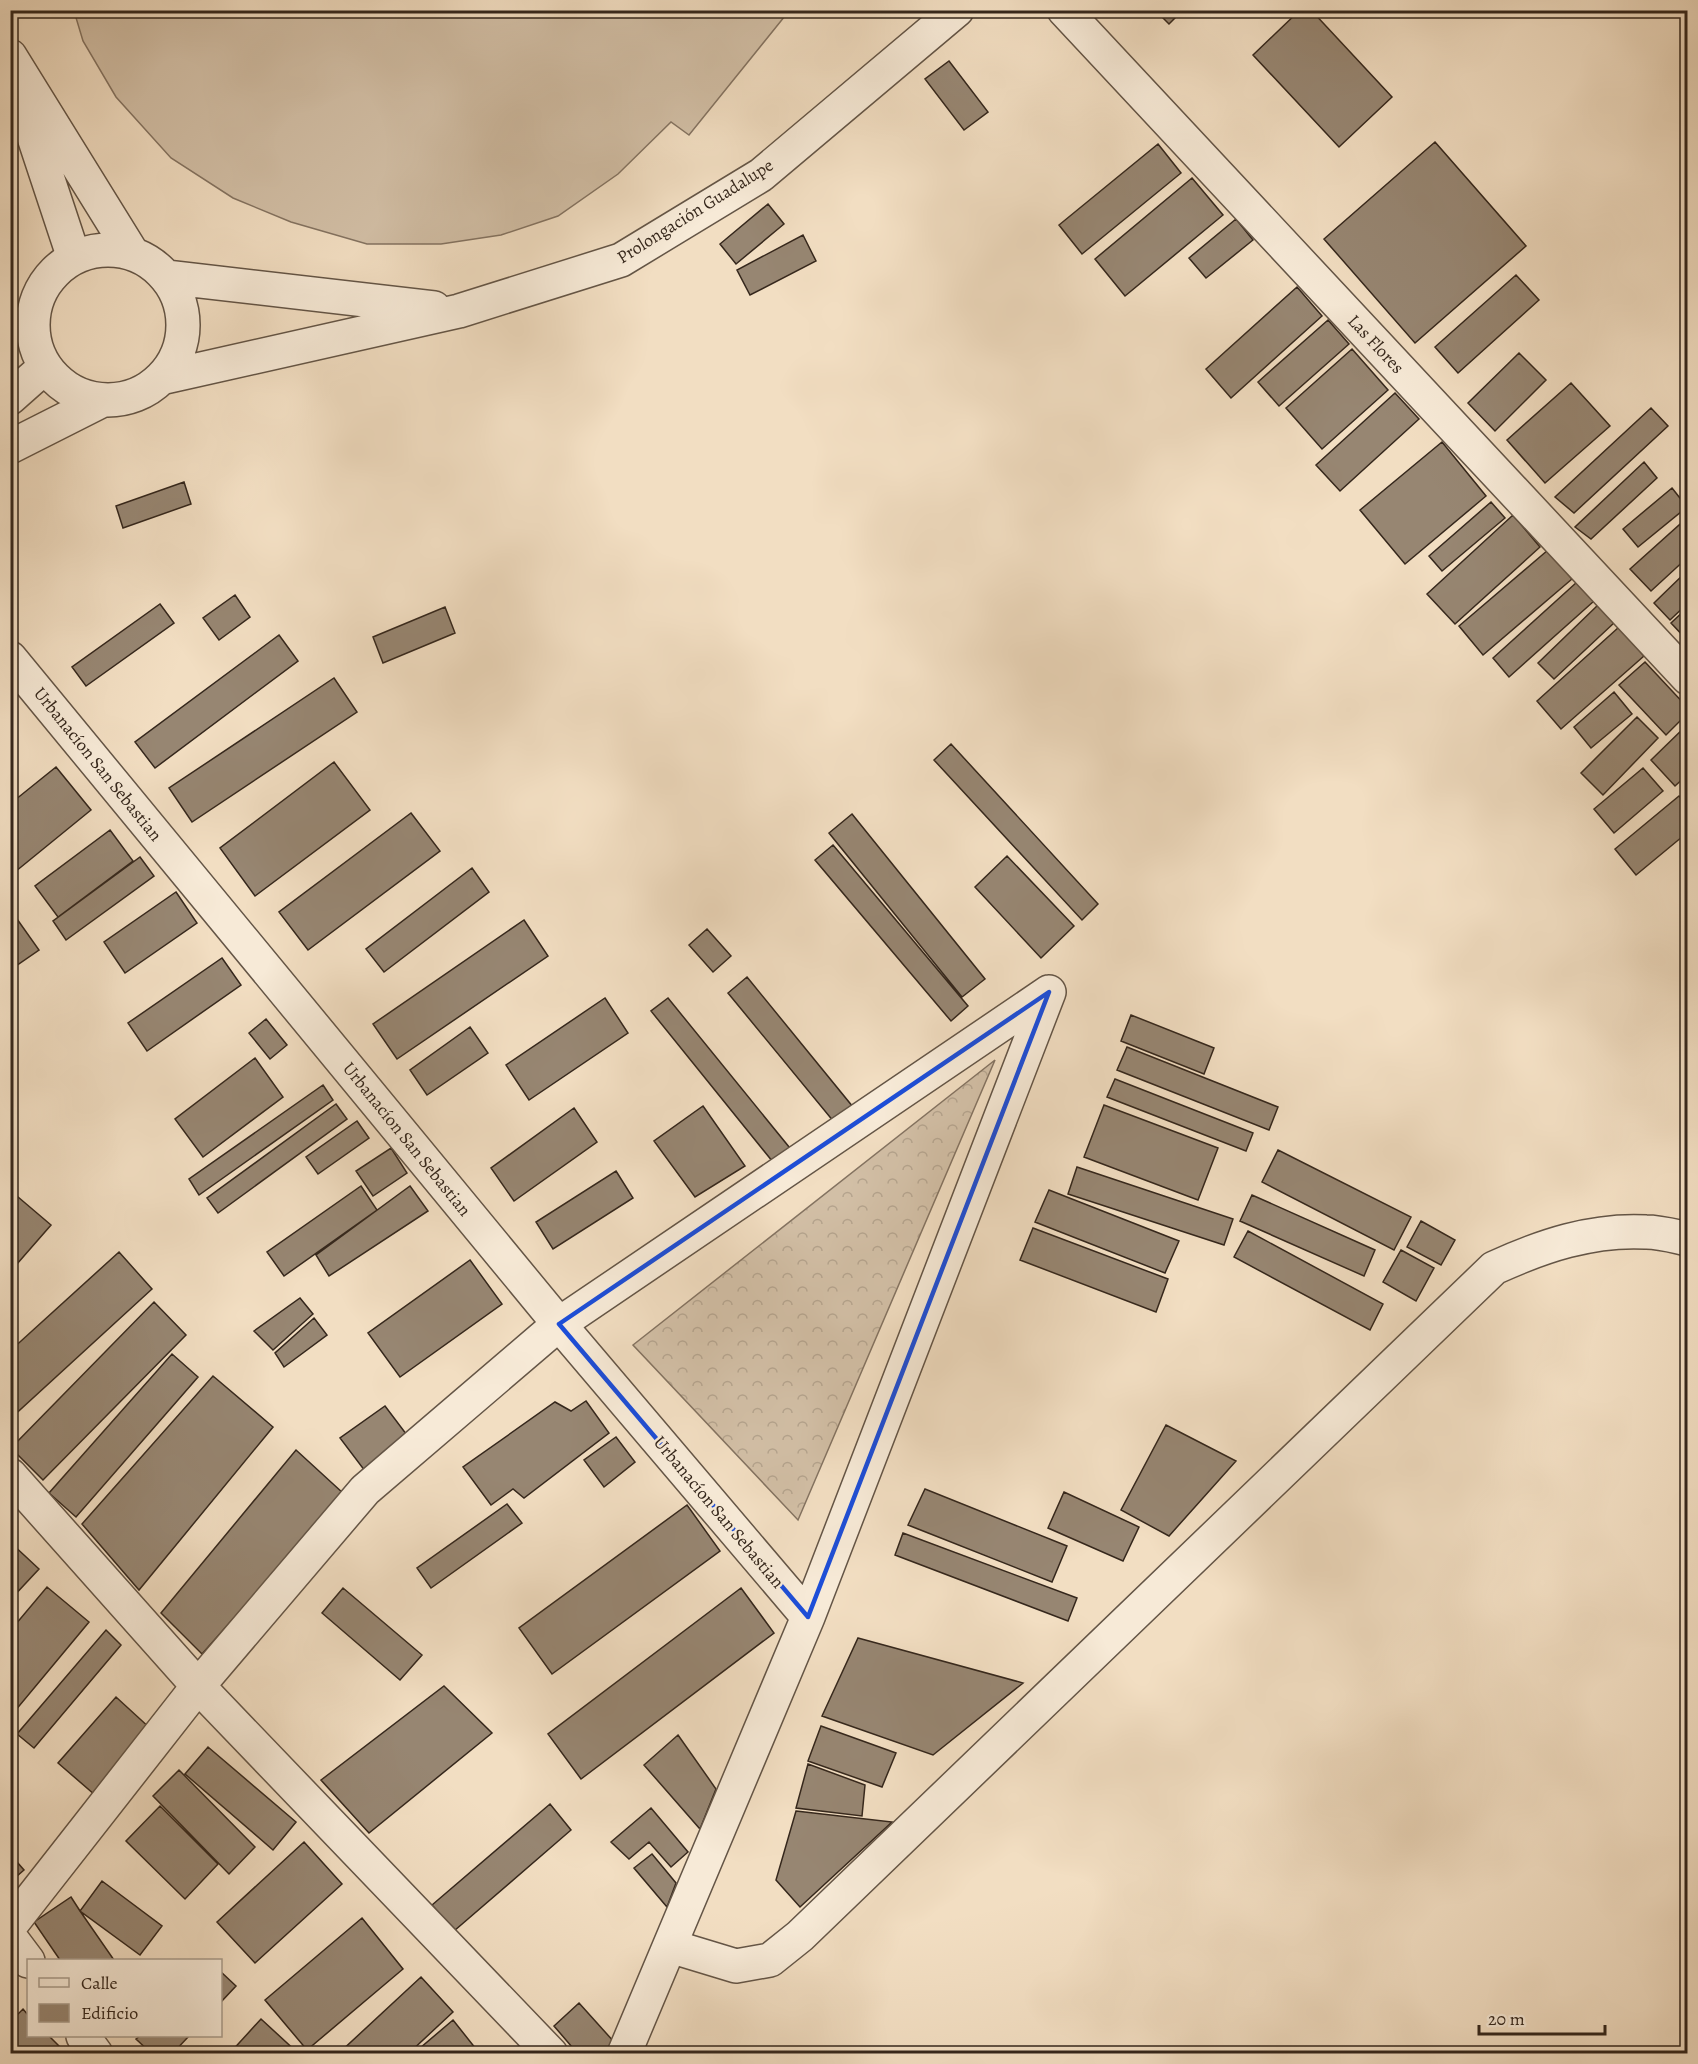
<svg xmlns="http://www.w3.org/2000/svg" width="1698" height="2064" font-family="Alegreya,serif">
	<defs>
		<pattern id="forest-crowns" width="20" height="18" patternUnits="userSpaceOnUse" patternTransform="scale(1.5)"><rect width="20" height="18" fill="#d2bfa6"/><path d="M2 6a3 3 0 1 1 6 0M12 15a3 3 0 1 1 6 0" fill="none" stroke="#b5a48e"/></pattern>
	</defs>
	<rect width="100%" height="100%" fill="#f2dec2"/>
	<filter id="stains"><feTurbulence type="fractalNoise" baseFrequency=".00333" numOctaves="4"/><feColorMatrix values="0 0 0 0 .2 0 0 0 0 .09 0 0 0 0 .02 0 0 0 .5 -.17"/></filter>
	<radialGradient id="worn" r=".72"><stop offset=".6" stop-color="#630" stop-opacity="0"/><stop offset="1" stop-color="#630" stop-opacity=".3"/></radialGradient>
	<path fill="url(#forest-crowns)" stroke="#847361" stroke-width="1.5" d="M995,1060L798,1520L633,1345Z"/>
	<path fill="#d2bfa6" stroke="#847361" stroke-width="1.5" d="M74,11V10L789,11L689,135L671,122L618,174L558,216L501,235L441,244H367L291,222L233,198L171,158L116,97L83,41Z"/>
	<path fill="#978672" stroke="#35271c" stroke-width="1.5" d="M1155,10H1183L1169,24Z
		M1300,10H1311L1392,97L1339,147L1253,55Z
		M949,61L988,112L964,130L925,79Z
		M1435,142L1526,246L1415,343L1324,239Z
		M1158,144L1181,173L1082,254L1059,225Z
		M1192,178L1223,215L1125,296L1095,259Z
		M768,204L784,224L736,264L720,244Z
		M1236,219L1253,240L1206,278L1189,258Z
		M803,235L816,261L750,295L737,270Z
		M1516,275L1539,300L1458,373L1435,347Z
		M1297,287L1322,316L1231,398L1206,369Z
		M1328,320L1349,344L1279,406L1258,382Z
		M1352,349L1388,390L1322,449L1286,408Z
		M1519,353L1546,380L1495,431L1468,403Z
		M1571,383L1610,426L1545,483L1507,440Z
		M1395,393L1419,419L1340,491L1316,465Z
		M1651,408L1668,426L1574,513L1555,497Z
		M1442,442L1486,496L1405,564L1360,510Z
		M1644,462L1657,478L1591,539L1575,527Z
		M184,482L191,504L123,528L116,506Z
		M1672,488L1687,507L1638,547L1623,529Z
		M1491,502L1505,518L1442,571L1429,556Z
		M1513,515L1540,547L1455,624L1427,594Z
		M1688,517V557L1651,591L1630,569Z
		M1548,550L1572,579L1483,655L1459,626Z
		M1688,570V603L1670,620L1654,603Z
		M1577,582L1594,601L1509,677L1493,658Z
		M235,595L250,617L219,640L203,618Z
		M160,604L174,623L86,686L72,667Z
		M1599,604L1615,622L1554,679L1538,663Z
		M445,607L455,633L383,663L373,637Z
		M1688,607V641L1671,623Z
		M1619,627L1644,656L1561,729L1537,701Z
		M279,635L298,661L155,768L135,742Z
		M1645,662L1688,708V713L1666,735L1619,685Z
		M334,678L357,712L192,822L169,788Z
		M1614,692L1632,714L1591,748L1574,727Z
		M1637,717L1658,738L1603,795L1581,773Z
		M1688,724V774L1675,786L1651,760Z
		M951,744L1098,904L1082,920L934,760Z
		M334,762L370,810L255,896L220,848Z
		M56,767L91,810L10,876V804Z
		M1643,768L1663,791L1614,833L1594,809Z
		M1679,796L1688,806V832L1636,875L1615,849Z
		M411,813L440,851L308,950L279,912Z
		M852,814L985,979L962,997L829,833Z
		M110,830L133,861L58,917L35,886Z
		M833,845L968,1006L951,1021L815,860Z
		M1007,856L1074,926L1041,958L975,887Z
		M140,857L154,876L66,940L53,921Z
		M472,868L489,892L384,972L366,949Z
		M176,892L197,923L125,973L104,942Z
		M17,919L39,950L10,970V923Z
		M524,920L548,956L397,1059L373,1024Z
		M707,929L731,956L713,972L689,945Z
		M222,958L241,985L147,1051L128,1023Z
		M747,977L853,1107L834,1122L728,993Z
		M605,998L628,1033L529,1100L506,1065Z
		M668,998L798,1158L781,1172L651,1011Z
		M1131,1015L1214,1048L1204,1074L1121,1041Z
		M266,1019L287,1045L270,1059L249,1033Z
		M470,1027L488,1053L427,1095L410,1070Z
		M1127,1047L1278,1107L1269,1130L1117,1070Z
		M255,1058L283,1097L203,1157L175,1119Z
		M1115,1079L1253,1133L1246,1151L1107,1097Z
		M323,1085L333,1100L199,1195L189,1179Z
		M336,1104L347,1119L218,1213L207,1198Z
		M1104,1105L1218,1148L1198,1200L1084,1157Z
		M703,1106L745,1166L695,1197L654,1141Z
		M574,1108L597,1142L514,1201L491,1168Z
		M357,1121L369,1138L318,1174L306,1157Z
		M391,1148L407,1173L373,1196L356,1171Z
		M1278,1150L1411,1217L1394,1250L1262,1182Z
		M1077,1167L1233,1219L1224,1245L1068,1194Z
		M616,1171L633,1198L553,1249L536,1222Z
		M361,1186L377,1210L284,1276L267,1252Z
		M410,1186L428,1211L329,1276L316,1255Z
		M1049,1190L1179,1241L1165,1273L1035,1222Z
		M11,1191L51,1225L10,1272V1191Z
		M1252,1195L1375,1250L1364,1276L1240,1221Z
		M1421,1221L1455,1240L1441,1265L1407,1247Z
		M1033,1228L1168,1279L1156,1312L1020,1260Z
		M1248,1231L1383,1304L1370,1330L1234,1257Z
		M1401,1250L1434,1268L1416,1301L1383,1282Z
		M119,1252L152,1289L10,1419V1351Z
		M470,1260L502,1304L400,1377L368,1333Z
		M300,1298L313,1314L273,1350L254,1331Z
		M154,1302L186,1335L43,1480L11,1448Z
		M314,1318L327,1335L284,1367L275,1353Z
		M172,1354L198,1377L76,1517L49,1493Z
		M213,1376L273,1427L139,1590L82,1524Z
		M586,1401L609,1433L524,1498L513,1489L491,1505L463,1467L555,1402L571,1411Z
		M385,1406L410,1439L365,1471L340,1438Z
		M1166,1425L1236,1461L1169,1536L1121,1510Z
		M616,1437L635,1462L604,1487L584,1460Z
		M296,1450L344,1494L202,1654L161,1613Z
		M925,1489L1067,1546L1052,1582L908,1525Z
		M1064,1492L1139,1527L1123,1561L1048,1528Z
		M507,1504L522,1523L431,1588L417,1568Z
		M687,1505L720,1551L552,1674L519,1628Z
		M903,1533L1077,1598L1068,1621L895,1555Z
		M10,1542L39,1569L10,1600Z
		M47,1587L89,1622L10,1717V1631Z
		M343,1588L422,1655L400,1680L322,1613Z
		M741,1588L774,1633L581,1779L548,1734Z
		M106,1630L121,1645L34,1748L17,1734Z
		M858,1638L1023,1683L933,1755L822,1716Z
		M444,1686L492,1733L369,1833L321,1780Z
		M116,1697L152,1730L95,1795L58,1763Z
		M821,1726L896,1753L882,1787L808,1761Z
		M678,1735L716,1789L700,1829L644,1765Z
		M208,1747L296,1822L273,1850L185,1774Z
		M808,1764L865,1785L862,1816L796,1808Z
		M179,1770L255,1847L229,1874L153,1796Z
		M550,1804L571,1830L454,1931L432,1905Z
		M160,1806L218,1864L185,1899L126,1841Z
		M651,1808L688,1852L671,1867L649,1842L629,1859L611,1842Z
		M796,1811L892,1822L800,1907L776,1880Z
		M304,1842L342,1884L255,1963L217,1922Z
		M10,1854L24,1870L10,1882Z
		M652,1854L676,1883L667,1907L634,1868Z
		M102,1881L162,1926L140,1955L80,1911Z
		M71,1897L80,1911L114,1960H60L34,1922Z
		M362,1918L403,1969L307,2050L265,2000Z
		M220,1971L236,1986L220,2003Z
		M421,1977L453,2012L408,2054H338Z
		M579,2003L615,2043L604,2054H578L554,2026Z
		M23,2009L28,2015V2036H49L67,2054H18L10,2046V2022Z
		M261,2019L299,2054H229Z
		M453,2020L480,2054H413Z
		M140,2036H189L172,2054H152L136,2039Z"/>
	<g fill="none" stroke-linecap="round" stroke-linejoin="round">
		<defs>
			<path id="street" d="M1064,10L1688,678
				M10,56L132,253
				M21,98L74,258
				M33 325a75 75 0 1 1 150 0a75 75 0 1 1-150 0Z
				M166,277L434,308
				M161,378L459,311L621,260L761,175L957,10
				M10,398L45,367
				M10,447L101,401
				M10,658L559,1324L808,1617
				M10,1475L198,1686L551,2054
				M10,1926L198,1686L365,1490L559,1324L1049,992
				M10,1937L28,1961
				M670,1946L736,1966L770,1960L800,1936L1494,1268C1542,1246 1592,1229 1646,1232C1660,1232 1674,1236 1688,1239
				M83,2036L96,2054
				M624,2054L808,1617L1049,992"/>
		</defs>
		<use href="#street" stroke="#645546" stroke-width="36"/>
		<use href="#street" stroke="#f7ead7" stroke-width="33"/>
	</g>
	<path fill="none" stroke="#1d4ed8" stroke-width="4.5" stroke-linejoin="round" d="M1049,992L808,1617L559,1324Z"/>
	<g text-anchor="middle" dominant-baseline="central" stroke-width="5" stroke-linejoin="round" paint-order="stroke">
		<g font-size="18" fill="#35271c" stroke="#f7ead7">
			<text transform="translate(695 211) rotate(-32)">Prolongación Guadalupe</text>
			<text transform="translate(1376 344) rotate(47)">Las Flores</text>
			<text transform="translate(98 764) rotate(51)">Urbanacíon San Sebastian</text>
			<text transform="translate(407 1139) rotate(51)">Urbanacíon San Sebastian</text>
			<text transform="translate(719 1512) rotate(50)">Urbanacíon San Sebastian</text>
		</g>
	</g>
	<rect width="1698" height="2064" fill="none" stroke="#f2dec2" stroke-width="36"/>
	<rect x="12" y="12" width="1674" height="2040" fill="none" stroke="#35271c" stroke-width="3"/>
	<rect x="18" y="18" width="1662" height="2028" fill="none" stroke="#35271c" stroke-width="1.5"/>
	<rect x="27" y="1959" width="195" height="78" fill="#f7ead7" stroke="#a99c8c" stroke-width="1.5"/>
	<rect x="39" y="1978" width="30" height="9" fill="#f7ead7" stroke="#a99c8c" stroke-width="1.5"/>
	<text x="81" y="1989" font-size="18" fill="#35271c">Calle</text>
	<rect x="39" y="2004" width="30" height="18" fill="#978672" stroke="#a99c8c" stroke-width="1.5"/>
	<text x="81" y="2019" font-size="18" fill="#35271c">Edificio</text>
	<path d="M1479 2025v9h126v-9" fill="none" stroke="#35271c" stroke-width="3"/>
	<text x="1488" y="2025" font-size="18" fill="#35271c" stroke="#f7ead7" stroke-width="4.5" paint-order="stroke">20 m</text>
	<rect width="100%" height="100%" filter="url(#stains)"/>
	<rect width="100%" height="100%" fill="url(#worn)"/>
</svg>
